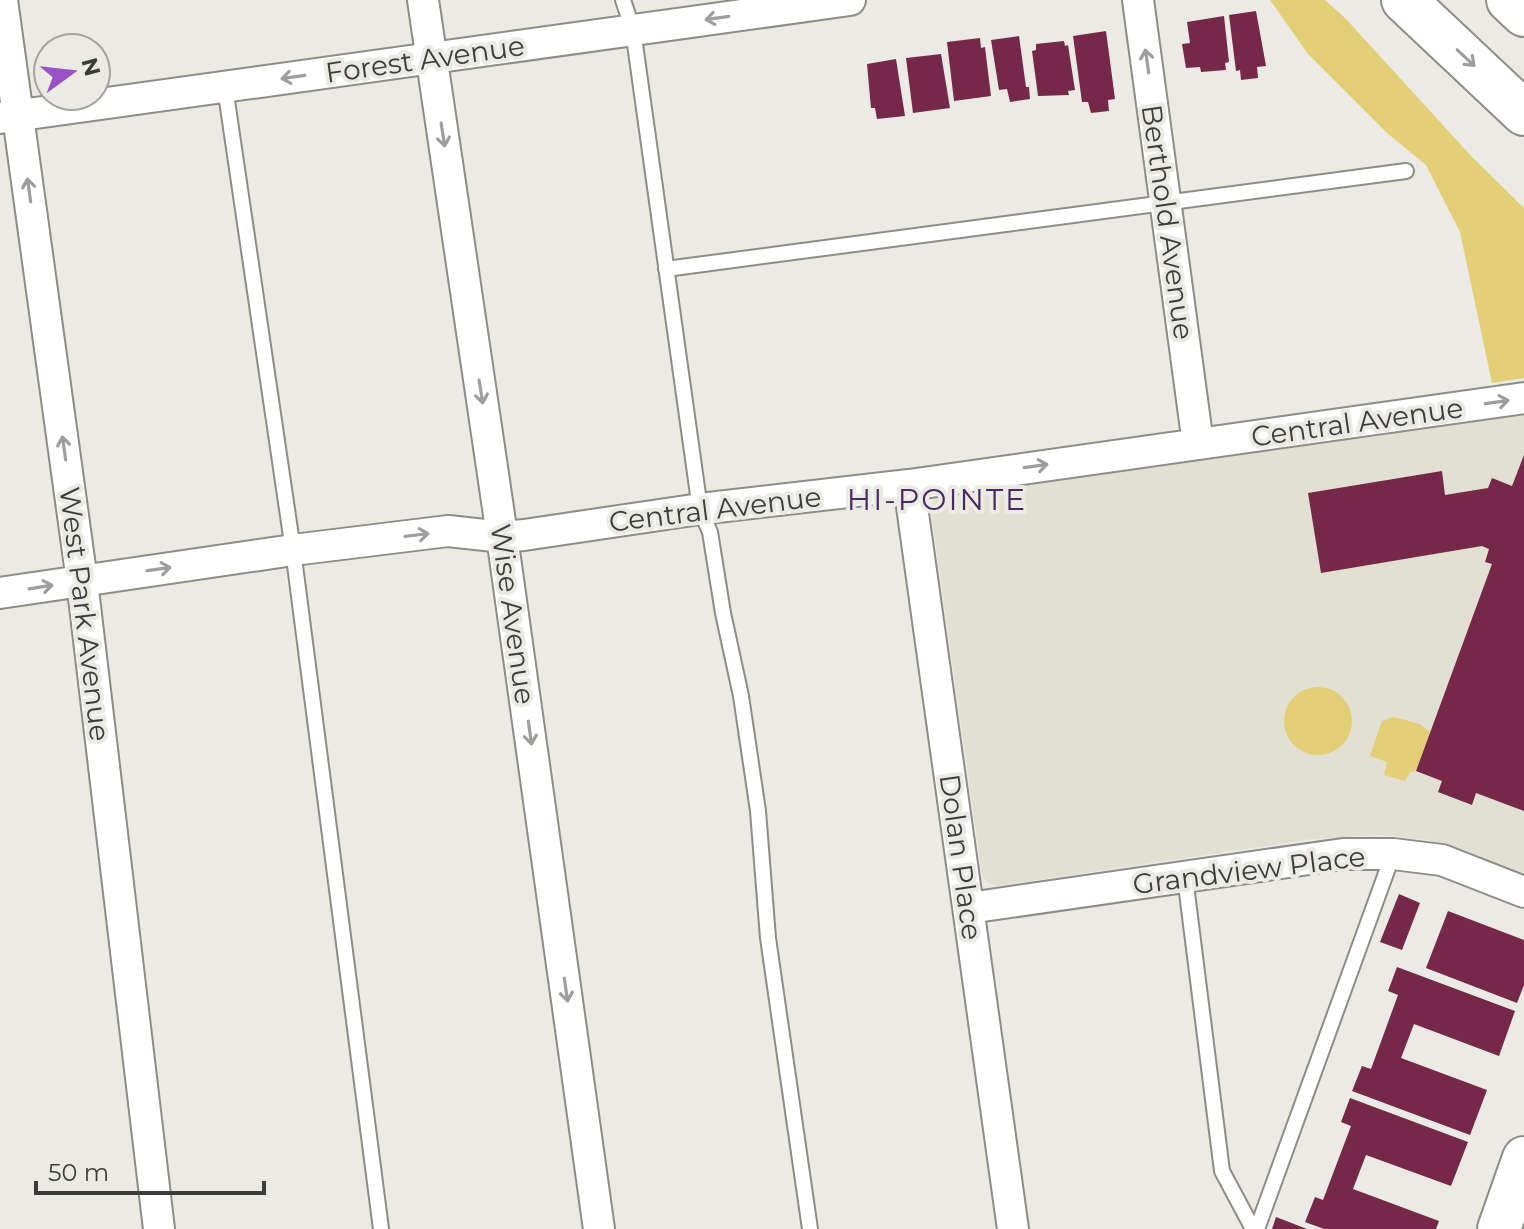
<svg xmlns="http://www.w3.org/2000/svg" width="1524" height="1229" font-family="Montserrat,sans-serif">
	<rect width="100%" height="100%" fill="#ebeae4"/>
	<path fill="#e2e0d3" d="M1524,413V873L1428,840L1379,835L1312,839L997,886L988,883L982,875L931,512L932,501L939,495Z"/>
	<path fill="#e2cf76" d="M1270,0H1325L1346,19L1472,157L1524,208V378L1492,383L1460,232L1426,165L1387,133L1308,54Z
		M1284 721a34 34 0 1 1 68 0a34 34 0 1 1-68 0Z
		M1394,717L1420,724L1430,732L1416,771L1410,772L1405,781L1384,775L1387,762L1370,756L1382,721Z"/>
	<path fill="#752848" d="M1256,11L1266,66L1257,67L1258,78L1241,80L1240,70L1236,71L1229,15Z
		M1224,16L1229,62L1225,63L1226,70L1201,72L1200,67L1186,68L1182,44L1190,43L1187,22Z
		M1106,31L1115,99L1108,100L1109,111L1091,113L1088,102H1082L1073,36Z
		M1019,36L1026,87H1029L1030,99L1010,102L1007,89L999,90L991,40Z
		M980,38L981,48L985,47L991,96L954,101L947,42Z
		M1064,41L1065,46L1068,45L1075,90L1068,91L1069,95L1038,96L1032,51L1036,50V44Z
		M941,54L950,108L913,113L906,58Z
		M896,59L905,116L877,119L875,108H871L867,64Z
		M1524,455V811L1476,793L1472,805L1438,792L1442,781L1416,771L1492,564L1485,562L1489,549L1482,546L1321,573L1308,493L1442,471L1445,495L1488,488L1492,478L1512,486Z
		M1399,894L1420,903L1402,950L1380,942Z
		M1448,911L1524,940V985L1517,1003L1426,968Z
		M1397,967L1515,1011L1499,1056L1414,1024L1401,1058L1487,1090L1470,1135L1352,1091L1362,1066L1371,1069L1398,995L1388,991Z
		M1350,1098L1468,1142L1451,1186L1366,1155L1353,1189L1439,1221L1436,1229H1324L1305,1222L1315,1197L1323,1200L1351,1126L1341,1122Z
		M1276,1217L1307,1229H1272Z"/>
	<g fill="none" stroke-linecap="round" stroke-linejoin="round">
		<defs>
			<path id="lane" d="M623,0L633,30L700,509L710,532L723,613L741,696L758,811L768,938L810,1229
				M225,87L293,550L381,1229
				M666,269L1406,171
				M1185,877L1222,1171L1253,1229
				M1257,1229L1393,854"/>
			<path id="street" d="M2,0L82,581L159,1229
				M423,0L498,508L599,1229
				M1138,0L1198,444
				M0,118L850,0
				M909,485L1013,1229
				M0,593L293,550L448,531L503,537L524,535L700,509L909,485L1524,398
				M969,908L1343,854H1393L1442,860L1524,892"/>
			<path id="secondary" d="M1499,1229L1524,1158"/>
			<path id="highway" d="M1404,0L1524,113
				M1509,0L1524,14"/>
		</defs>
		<use href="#lane" stroke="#8d8c87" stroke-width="18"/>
		<use href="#street" stroke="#8d8c87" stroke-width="34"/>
		<use href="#secondary" stroke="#8d8c87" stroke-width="46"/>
		<use href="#highway" stroke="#8d8c87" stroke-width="48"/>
		<use href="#lane" stroke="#fff" stroke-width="14"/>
		<use href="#street" stroke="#fff" stroke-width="30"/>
		<use href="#secondary" stroke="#fff" stroke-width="42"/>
		<use href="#highway" stroke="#fff" stroke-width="44"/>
	</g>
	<defs><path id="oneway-shaft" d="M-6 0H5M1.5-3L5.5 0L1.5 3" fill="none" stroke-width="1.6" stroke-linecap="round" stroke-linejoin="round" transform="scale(2)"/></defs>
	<g stroke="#9e9e9c">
		<use href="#oneway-shaft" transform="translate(717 18) rotate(172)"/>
		<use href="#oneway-shaft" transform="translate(1466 58) rotate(43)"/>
		<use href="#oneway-shaft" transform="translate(1147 61) rotate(-98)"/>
		<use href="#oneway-shaft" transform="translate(293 77) rotate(172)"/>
		<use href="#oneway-shaft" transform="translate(443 135) rotate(81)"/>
		<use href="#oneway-shaft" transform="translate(29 190) rotate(-98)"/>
		<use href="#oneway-shaft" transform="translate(481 392) rotate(81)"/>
		<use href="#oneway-shaft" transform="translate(1497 402) rotate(-8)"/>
		<use href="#oneway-shaft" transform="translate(64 448) rotate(-98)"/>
		<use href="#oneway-shaft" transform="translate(1036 466) rotate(-8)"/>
		<use href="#oneway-shaft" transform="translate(417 535) rotate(-7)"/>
		<use href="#oneway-shaft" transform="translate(159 569) rotate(-8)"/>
		<use href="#oneway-shaft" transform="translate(41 587) rotate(-9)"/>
		<use href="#oneway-shaft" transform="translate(530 733) rotate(82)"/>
		<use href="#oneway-shaft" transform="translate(566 990) rotate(82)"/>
	</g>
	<g text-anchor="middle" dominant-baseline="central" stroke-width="8" stroke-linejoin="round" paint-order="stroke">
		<g font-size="28" fill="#3c3c3a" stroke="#ebeae4">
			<text transform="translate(425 59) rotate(-8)">Forest Avenue</text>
			<text transform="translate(1168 222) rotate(82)">Berthold Avenue</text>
			<text transform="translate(1357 422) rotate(-8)">Central Avenue</text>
			<text transform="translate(715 509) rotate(-7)">Central Avenue</text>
			<text transform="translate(85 614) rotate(83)">West Park Avenue</text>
			<text transform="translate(513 614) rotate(82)">Wise Avenue</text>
			<text transform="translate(961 857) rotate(82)">Dolan Place</text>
			<text transform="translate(1249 870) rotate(-7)">Grandview Place</text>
		</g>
		<g font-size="30" letter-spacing="2" fill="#4a2861" stroke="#ebeae4">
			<text x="937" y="499">HI-POINTE</text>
		</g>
	</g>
	<g transform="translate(72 72) rotate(75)"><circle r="38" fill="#ebeae4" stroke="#a5a4a0" stroke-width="2"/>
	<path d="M0-6L14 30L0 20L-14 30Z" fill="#9852c5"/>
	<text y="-12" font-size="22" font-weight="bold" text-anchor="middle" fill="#3c3c3a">N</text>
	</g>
	<path d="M36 1181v12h228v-12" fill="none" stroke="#3c3c3a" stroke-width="4"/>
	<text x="48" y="1181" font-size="24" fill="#3c3c3a" stroke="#ebeae4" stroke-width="6" paint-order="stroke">50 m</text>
</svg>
